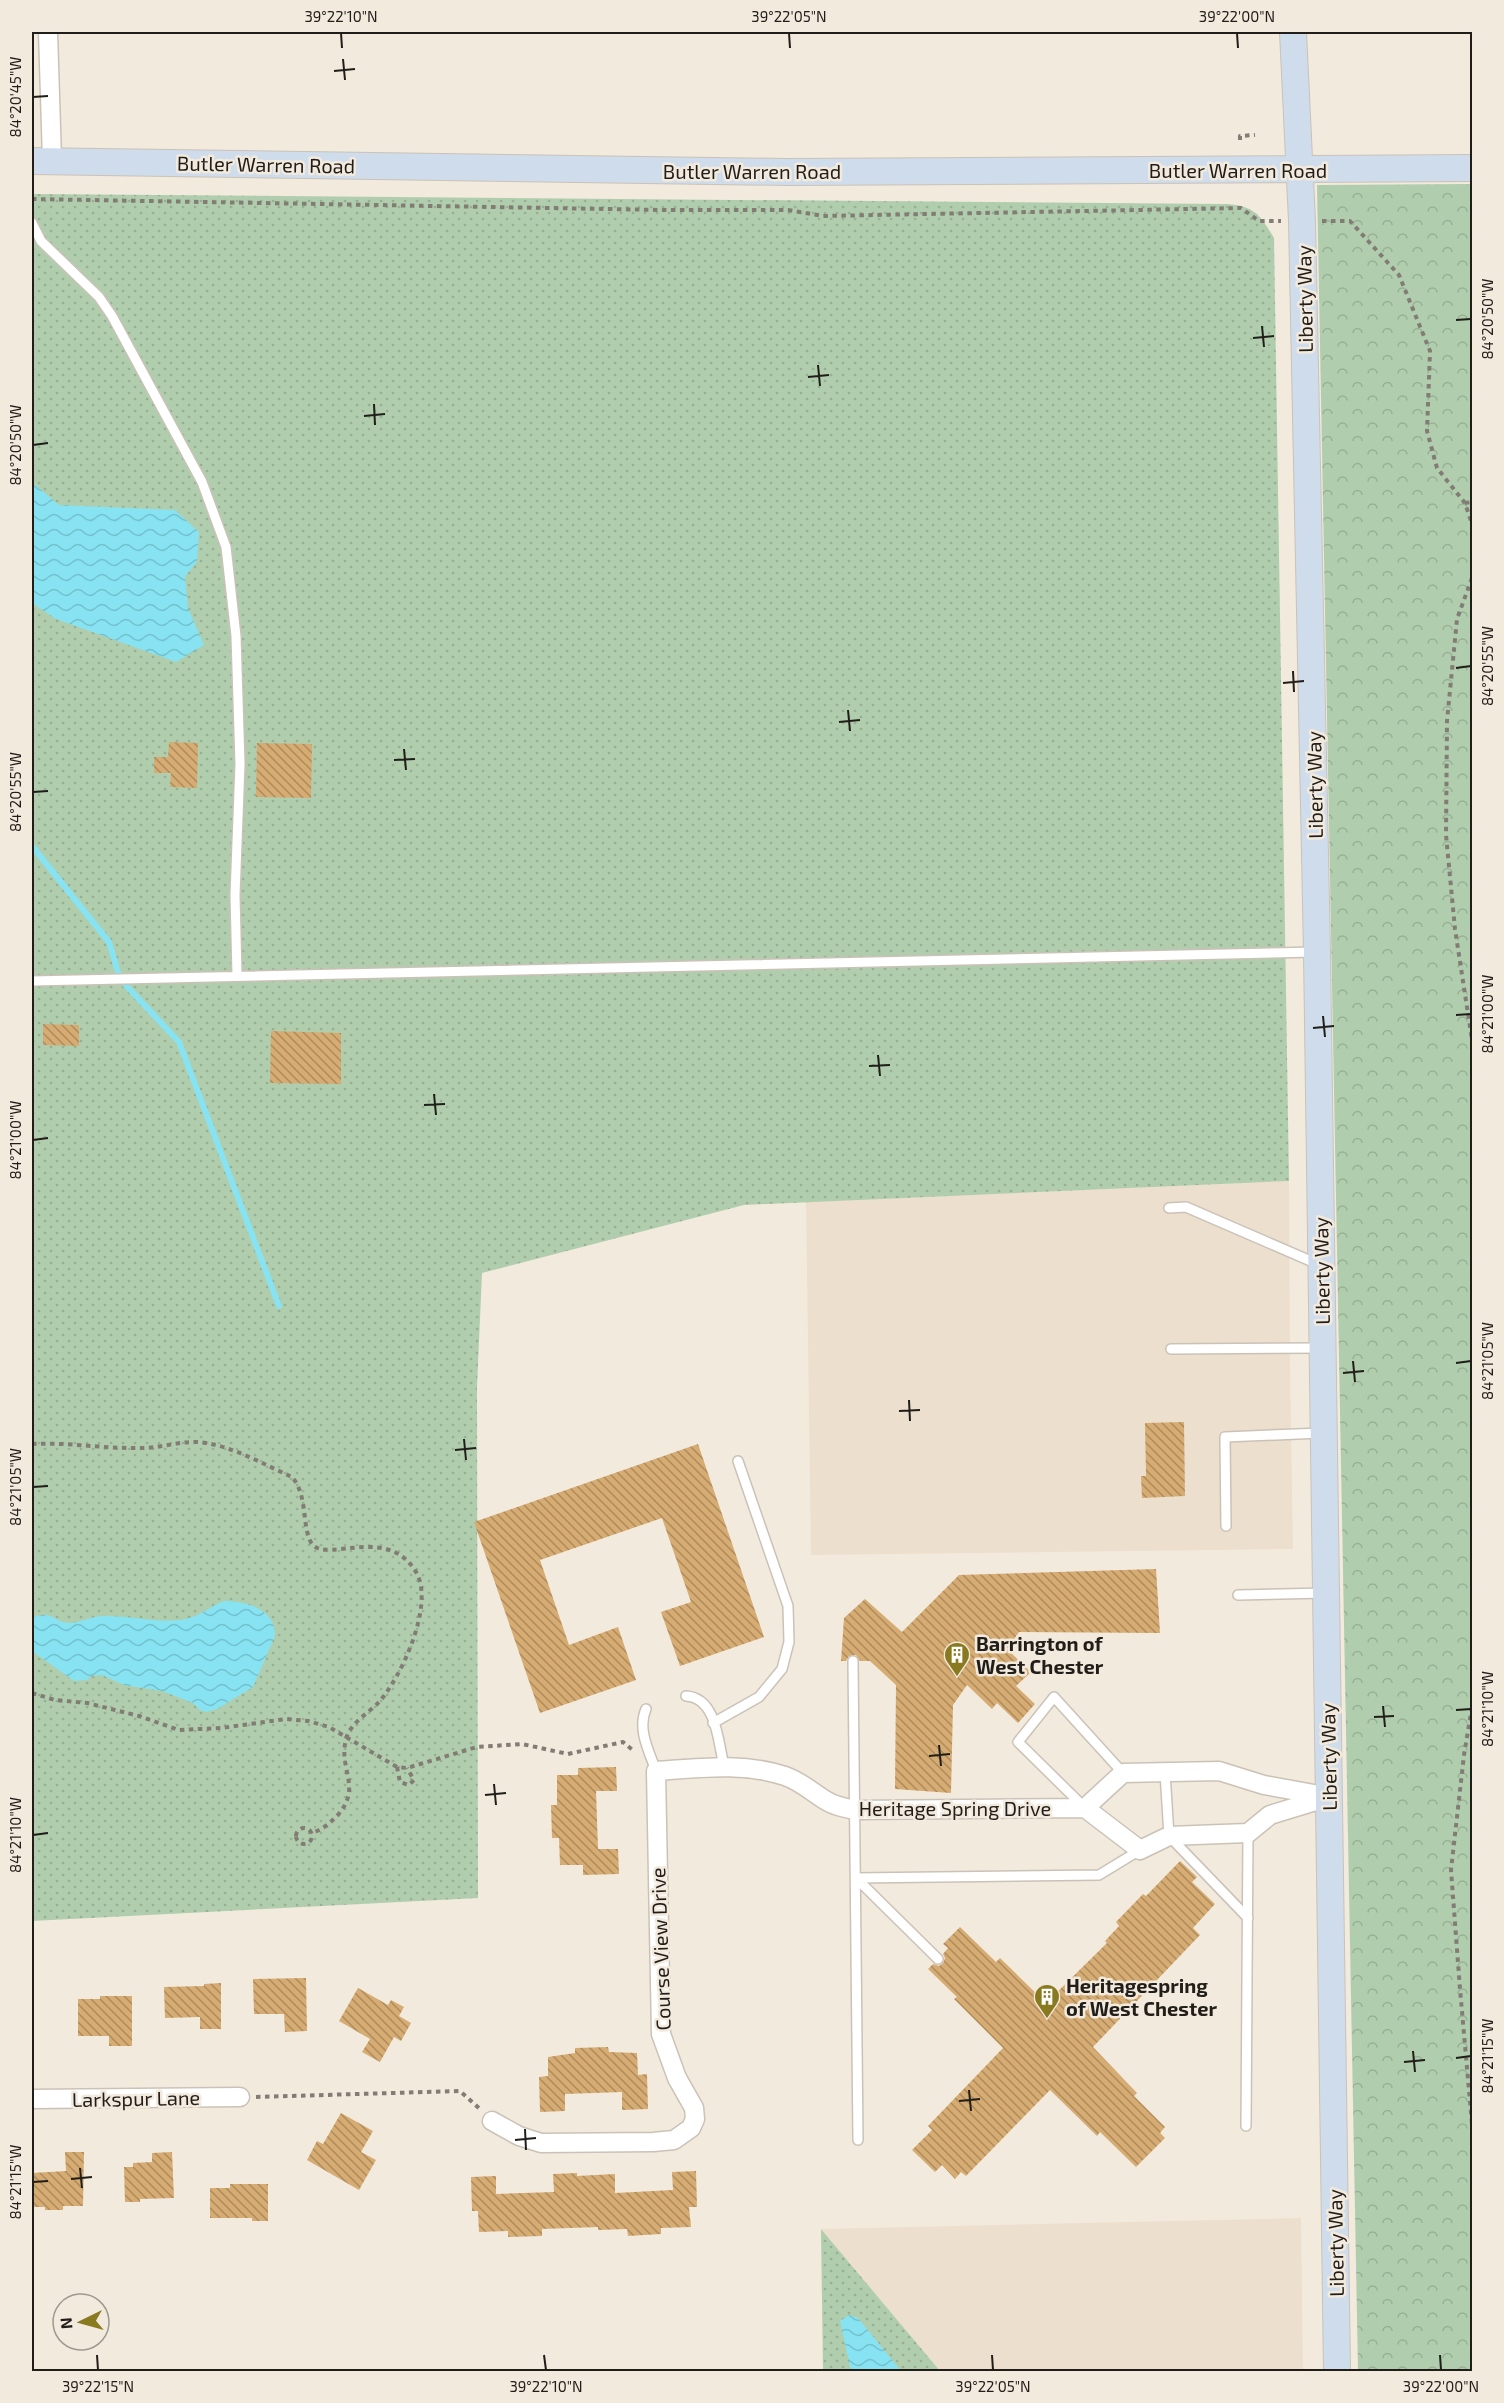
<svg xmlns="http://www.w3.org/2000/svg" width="1504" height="2403" font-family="'Exo 2',sans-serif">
	<defs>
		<pattern id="grass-dots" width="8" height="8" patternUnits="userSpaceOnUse" patternTransform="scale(1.5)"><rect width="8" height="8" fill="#b0cead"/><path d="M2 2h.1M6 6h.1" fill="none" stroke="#97b094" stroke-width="1.8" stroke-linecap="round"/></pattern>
		<pattern id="park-crowns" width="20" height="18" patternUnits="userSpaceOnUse" patternTransform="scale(1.5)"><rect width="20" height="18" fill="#b0cead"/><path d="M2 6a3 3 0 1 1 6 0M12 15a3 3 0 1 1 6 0" fill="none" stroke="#97b094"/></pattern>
		<pattern id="water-waves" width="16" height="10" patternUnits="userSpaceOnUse" patternTransform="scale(1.5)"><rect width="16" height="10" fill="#87e2f1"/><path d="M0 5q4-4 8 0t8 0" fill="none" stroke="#74c1ce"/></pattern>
		<pattern id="building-back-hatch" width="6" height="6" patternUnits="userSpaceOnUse" patternTransform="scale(1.5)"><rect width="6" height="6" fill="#d6ac72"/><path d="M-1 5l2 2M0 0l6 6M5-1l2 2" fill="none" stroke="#ad8b5d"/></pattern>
	</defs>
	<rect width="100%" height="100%" fill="#f3eade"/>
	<path fill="#eddfcd" d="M1289,1181L1290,1367L1293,1549L811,1555L806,1202Z
		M1301,2218L1303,2372L940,2371L821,2229Z"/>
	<path fill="url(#grass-dots)" d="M32,194L1227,204C1255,206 1261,216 1274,238L1289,1181L744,1205L482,1273L477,1387L478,1898L32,1921Z
		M821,2229L940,2371H823Z"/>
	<path fill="url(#park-crowns)" d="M1472,184V2371H1358L1317,185Z"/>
	<path fill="url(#water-waves)" d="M32,482L59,505L175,510L199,532L197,562L185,576L188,608L204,645L176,662L56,619L32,603Z
		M224,1601C246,1601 276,1609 275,1636L253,1687L217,1709L206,1712L200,1710L193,1703L162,1691L124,1685L102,1675L91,1676L87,1680L74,1681L32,1651V1618C53,1609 55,1624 71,1623C82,1622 92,1616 103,1616C130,1615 159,1624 186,1619C200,1616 211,1606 224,1601Z
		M849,2315L858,2318L901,2371H851L840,2321Z"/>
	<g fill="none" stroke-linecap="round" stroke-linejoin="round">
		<path stroke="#87e2f1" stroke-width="6" d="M32,846L109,942L120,979L179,1042L279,1306"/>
	</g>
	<path fill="url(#building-back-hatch)" d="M169,742L198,743L197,788L170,787L171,773H154V757H168Z
		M257,743L312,744L311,798L256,797Z
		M43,1024L79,1025V1046L43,1045Z
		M271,1031L341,1033V1084L270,1083Z
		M1184,1422L1185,1496L1142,1498L1141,1476H1146L1145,1423Z
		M698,1444L764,1637L680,1666L661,1612L691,1602L662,1518L540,1560L569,1645L618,1627L636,1680L540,1713L474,1522Z
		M1156,1569L1160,1633L1019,1632L1007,1649L1031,1672L1016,1686L1035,1704L1018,1723L997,1703L992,1709L967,1685L953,1705L951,1793L895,1789L896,1685L870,1661H860L856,1655L849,1656L846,1661H841L844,1618L865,1599L902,1632L959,1575Z
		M616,1767L617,1791H596L598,1849H618L619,1874L583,1875V1865H560L559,1838H552L551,1805H557V1775H578V1768Z
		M1180,1861L1197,1877L1192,1882L1215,1904L1193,1928L1200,1935L1093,2047L1137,2093L1134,2096L1165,2127L1160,2133L1165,2138L1136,2167L1100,2132L1097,2136L1050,2090L966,2176L961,2172L955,2179L942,2165L935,2172L912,2150L932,2130L928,2126L1003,2048L954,1999L957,1997L928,1969L933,1964L939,1966L943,1963L945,1958L943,1954L948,1948L943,1944L960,1927L996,1962L1000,1958L1046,2003L1107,1943L1105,1941L1119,1926L1116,1922L1143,1894L1146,1896Z
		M306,1978L307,2031L285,2032L284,2014H254L253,1979Z
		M221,1983V2029H200V2017L165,2018L164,1987L204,1986V1984Z
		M358,1988L388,2005L391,2000L404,2007L399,2016L411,2023L401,2041L394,2037L380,2062L362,2052L370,2039L339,2021Z
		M100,1996H132V2046H109V2036H78V1999H100Z
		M608,2047L609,2052L637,2053L638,2075L647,2074L648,2109L622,2110V2092L565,2094V2111L540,2112L539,2077L548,2076V2057L575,2053V2048Z
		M341,2113L373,2131L361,2152L376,2160L359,2190L307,2160L317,2141L323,2144Z
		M65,2152H84L83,2206H63V2210H45V2207H32V2173L66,2171Z
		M172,2152L174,2198L140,2199V2202H125L124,2167H133V2163L152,2162V2153Z
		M696,2171L697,2207H689L691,2227L661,2228V2234L628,2236L627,2229L598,2230V2227L542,2229V2236L508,2237V2231L479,2232L478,2211H472L471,2177L496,2176V2194L554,2192L553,2174L577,2173V2176L615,2174V2193L673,2190L672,2172Z
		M230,2184H268V2221H252V2218H210V2188H230Z"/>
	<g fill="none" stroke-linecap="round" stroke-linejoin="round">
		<defs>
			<path id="service" d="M32,223L41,241L99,297L112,316L202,482L226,547L236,636L240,764L235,895L237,975
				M32,981L1315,952
				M1169,1208L1186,1207L1320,1265
				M1171,1349L1320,1348
				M1226,1526L1225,1437L1321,1433
				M1238,1595L1325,1593
				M853,1661L858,2140
				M686,1696C717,1698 718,1742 724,1766
				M646,1709C637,1729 649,1751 656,1771
				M713,1723L759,1697L782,1669L789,1642L788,1606L738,1461
				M1165,1772L1169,1836L1248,1918
				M1084,1807L1018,1742L1054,1697L1123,1773
				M856,1878L1099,1875L1140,1850
				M856,1878L938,1959
				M1246,2126L1248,1833"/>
			<path id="minor" d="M48,32L52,160
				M1085,1808L1123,1773L1219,1771L1264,1785L1325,1796
				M32,2099L240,2097
				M492,2121L519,2136L541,2143L653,2142L674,2140L691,2128L695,2119L694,2108L677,2078L661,2034L656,1771C699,1768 743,1762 785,1776C800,1781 812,1792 825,1800C834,1806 845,1808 856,1810L1085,1808L1140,1850L1169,1836L1248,1833L1270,1815L1329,1797"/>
			<path id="secondary" d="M1293,32L1302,221L1317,952L1337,2372
				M32,161L788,172L1472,168"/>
		</defs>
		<use href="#service" stroke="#cbc2b7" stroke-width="12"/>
		<use href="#minor" stroke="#cbc2b7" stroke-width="21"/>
		<use href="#secondary" stroke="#cbc2b7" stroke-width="28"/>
		<path stroke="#837c75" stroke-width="4" stroke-dasharray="4.5 4.5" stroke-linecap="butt" d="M1240,140V136L1255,135
			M32,199L664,210H788L823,216L1241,208L1259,221H1281
			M1322,221H1350L1399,275L1430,351L1427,431L1437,468L1465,503L1472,524
			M1465,503L1472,502
			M1472,578L1457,619L1447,721L1446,835L1455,929L1472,1040
			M32,1444C69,1442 105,1449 142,1448C163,1448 185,1439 206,1443C236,1448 265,1465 292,1477C309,1496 301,1532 313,1545C329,1562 388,1525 416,1572C435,1604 402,1676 379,1702C369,1713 350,1723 346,1739C338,1770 363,1787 337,1816C329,1824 322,1830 311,1833
			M32,1693L55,1700L87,1703L139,1716L179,1730L221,1728L286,1719L308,1721L329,1727L397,1767L407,1768L477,1747L522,1744L568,1754L623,1742L635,1752
			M1472,1707L1464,1755L1451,1870L1460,1989L1472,2124
			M397,1767L400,1782L409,1785L414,1780L407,1768
			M296 1836a8 8 0 1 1 16 0a8 8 0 1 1-16 0Z
			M256,2097L460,2091L481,2110"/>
		<use href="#service" stroke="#fff" stroke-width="9"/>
		<use href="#minor" stroke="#fff" stroke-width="18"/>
		<use href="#secondary" stroke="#cedcec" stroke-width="26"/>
	</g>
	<path fill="none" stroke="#211d19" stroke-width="2" d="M341,33L342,48M789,33L790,48M1237,33L1238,48M343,59L345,80M334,71L355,69M33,97L48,96M1456,320L1471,319M1262,326L1264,347M1253,338L1274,336M818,365L820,386M808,377L829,375M374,404L375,425M364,416L385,414M33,445L48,443M1456,668L1471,666M1293,671L1294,692M1283,683L1304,681M848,710L850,731M839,722L860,720M404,749L406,770M394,760L415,759M33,792L48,791M1456,1015L1471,1014M1323,1016L1325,1037M1313,1028L1334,1026M878,1055L880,1076M869,1066L890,1065M434,1094L436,1115M424,1105L445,1104M33,1140L48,1138M1353,1361L1355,1382M1456,1363L1471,1361M1343,1373L1364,1371M909,1400L910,1421M899,1411L920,1410M464,1439L466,1460M455,1450L476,1448M33,1487L48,1486M1383,1706L1385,1727M1456,1710L1471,1709M1374,1717L1394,1716M939,1745L941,1766M929,1756L950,1754M494,1784L496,1805M485,1795L506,1793M33,1835L48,1833M1413,2051L1415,2072M1456,2058L1471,2056M1404,2062L1425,2060M969,2090L971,2111M959,2101L980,2099M525,2129L526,2150M515,2140L536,2138M80,2168L82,2188M71,2179L92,2177M33,2182L48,2181M97,2355L98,2370M544,2355L546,2370M992,2355L993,2370M1440,2355L1441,2370"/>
	<defs>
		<symbol id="building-pin" viewBox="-11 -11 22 30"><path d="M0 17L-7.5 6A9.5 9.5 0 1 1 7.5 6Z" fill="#897a1f" stroke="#f3eade"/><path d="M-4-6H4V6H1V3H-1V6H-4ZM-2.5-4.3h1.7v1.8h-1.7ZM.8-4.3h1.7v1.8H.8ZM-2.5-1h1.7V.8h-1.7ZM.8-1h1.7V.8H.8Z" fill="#fff"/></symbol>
	</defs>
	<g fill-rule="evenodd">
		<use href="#building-pin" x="942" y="1640" width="30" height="40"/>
		<use href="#building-pin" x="1032" y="1982" width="30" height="40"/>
	</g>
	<g text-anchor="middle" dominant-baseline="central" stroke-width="5" stroke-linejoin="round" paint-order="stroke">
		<g font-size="20" fill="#211d19" stroke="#f3eade">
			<text transform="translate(266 164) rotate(1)">Butler Warren Road</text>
			<text x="1238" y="170">Butler Warren Road</text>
			<text x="752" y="171">Butler Warren Road</text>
			<text transform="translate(1304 299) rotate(-91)">Liberty Way</text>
			<text transform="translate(1314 785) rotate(-91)">Liberty Way</text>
			<text transform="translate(1321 1271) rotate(-91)">Liberty Way</text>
			<text transform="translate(1328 1757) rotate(-91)">Liberty Way</text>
			<text x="955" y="1808">Heritage Spring Drive</text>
			<text transform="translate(660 1949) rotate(-92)">Course View Drive</text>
			<text transform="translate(136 2098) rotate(-1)">Larkspur Lane</text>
			<text transform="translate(1335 2243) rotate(-91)">Liberty Way</text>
		</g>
		<g font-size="20" font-weight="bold" fill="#211d19" stroke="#f3eade" text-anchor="start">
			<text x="976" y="1643">Barrington of<tspan x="976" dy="23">West Chester</tspan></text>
			<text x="1066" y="1985">Heritagespring<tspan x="1066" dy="23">of West Chester</tspan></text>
		</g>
	</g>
	<rect width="1504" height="2403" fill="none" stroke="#f3eade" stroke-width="66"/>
	<g transform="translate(81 2322) rotate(265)"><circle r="28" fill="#f3eade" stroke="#9f988f" stroke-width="1.5"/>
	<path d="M0-4.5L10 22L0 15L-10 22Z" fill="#897a1f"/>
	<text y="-9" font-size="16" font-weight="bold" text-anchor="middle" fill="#211d19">N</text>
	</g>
	<rect x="33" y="33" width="1438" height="2337" fill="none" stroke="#211d19" stroke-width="2"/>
	<g font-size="15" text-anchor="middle" fill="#211d19">
		<text x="341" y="22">39°22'10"N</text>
		<text x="789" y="22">39°22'05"N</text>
		<text x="1237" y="22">39°22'00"N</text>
		<text transform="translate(16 97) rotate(-90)" y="5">84°20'45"W</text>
		<text transform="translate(1488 319) rotate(-90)" y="5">84°20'50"W</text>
		<text transform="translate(16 445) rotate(-90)" y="5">84°20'50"W</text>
		<text transform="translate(1488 666) rotate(-90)" y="5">84°20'55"W</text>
		<text transform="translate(16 792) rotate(-90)" y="5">84°20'55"W</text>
		<text transform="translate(1488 1014) rotate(-90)" y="5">84°21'00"W</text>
		<text transform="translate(16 1140) rotate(-90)" y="5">84°21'00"W</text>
		<text transform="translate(1488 1361) rotate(-90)" y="5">84°21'05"W</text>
		<text transform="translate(16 1487) rotate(-90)" y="5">84°21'05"W</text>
		<text transform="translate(1488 1709) rotate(-90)" y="5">84°21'10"W</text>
		<text transform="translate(16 1835) rotate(-90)" y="5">84°21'10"W</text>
		<text transform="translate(1488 2056) rotate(-90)" y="5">84°21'15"W</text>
		<text transform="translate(16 2182) rotate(-90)" y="5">84°21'15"W</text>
		<text x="98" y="2392">39°22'15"N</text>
		<text x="546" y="2392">39°22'10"N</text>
		<text x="993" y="2392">39°22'05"N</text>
		<text x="1441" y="2392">39°22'00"N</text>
	</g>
</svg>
